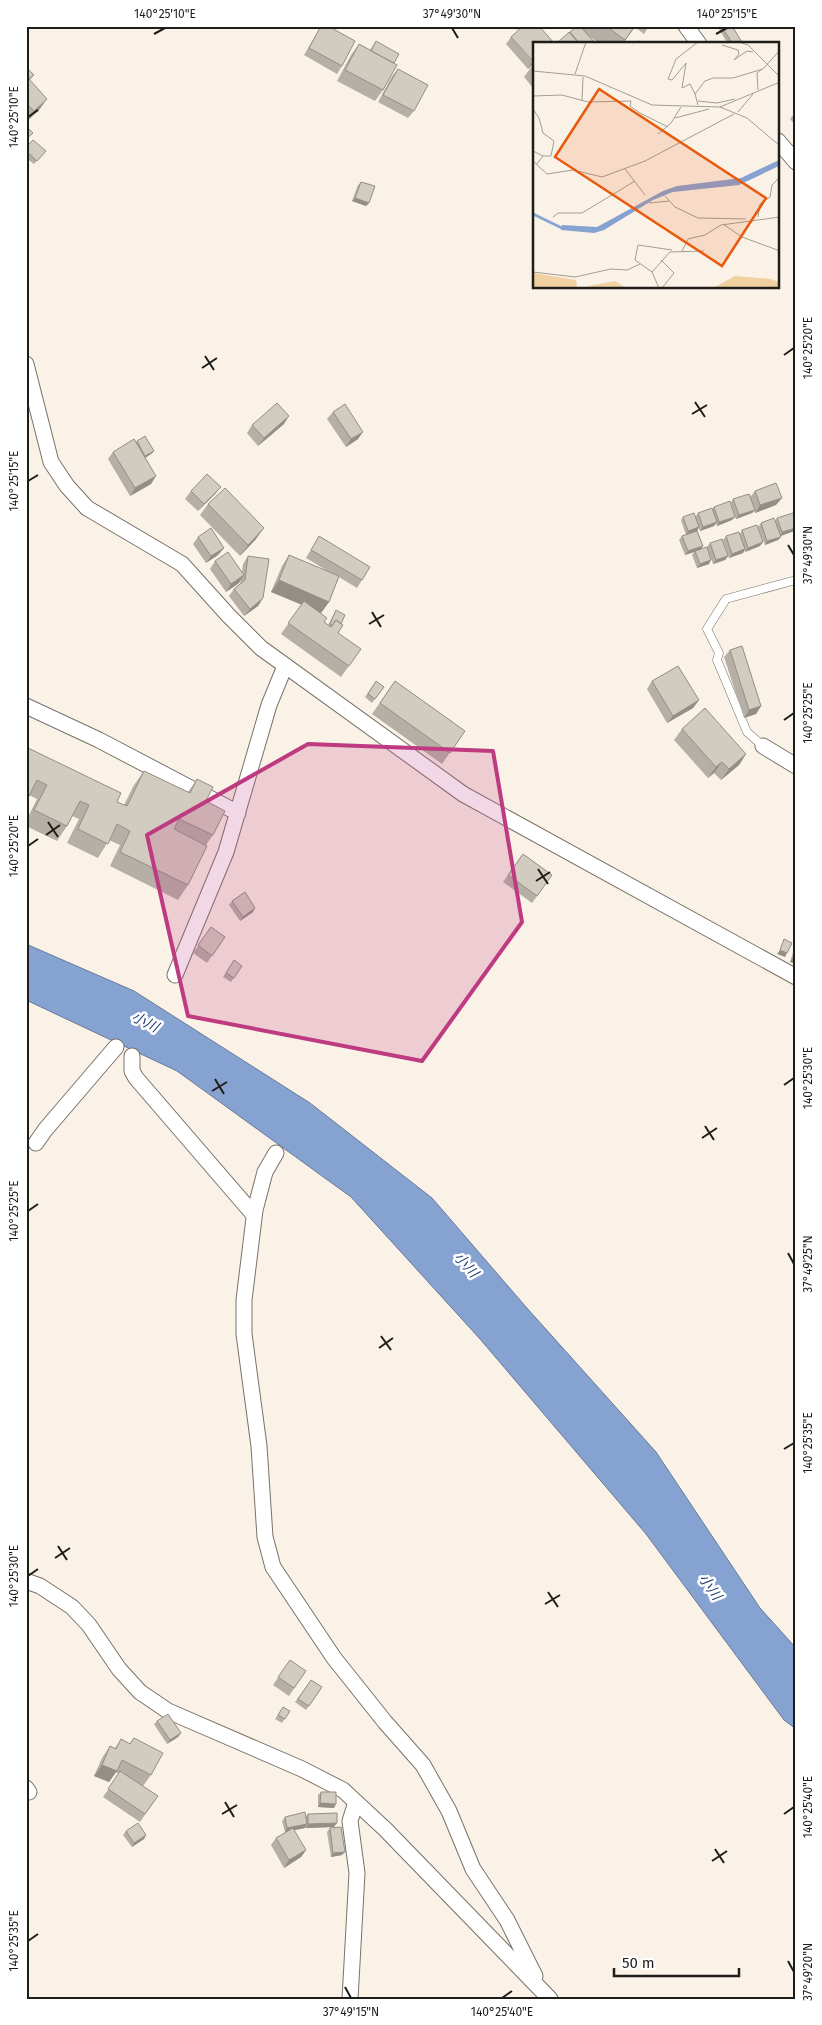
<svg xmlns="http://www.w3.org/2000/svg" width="822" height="2025" font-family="'Fira Sans','Noto Sans JP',sans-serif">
	<rect width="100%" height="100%" fill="#faf2e7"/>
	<path fill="#86a2d0" stroke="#677a99" d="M26,944L134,991L310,1103L432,1198L526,1307L656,1452L760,1608L796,1648V1729L784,1720L646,1534L480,1339L351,1197L177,1071L26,1000Z"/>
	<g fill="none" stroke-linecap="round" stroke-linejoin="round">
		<defs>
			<path id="lane" d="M763,746L747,732L717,660L719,653L707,629L726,599L796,580"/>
			<path id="street" d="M686,26L699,44
				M778,141L796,162
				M26,364L51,462L67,486L87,508L182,564L228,615L261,648L463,794L796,977
				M26,706L99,740L238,813
				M763,746L796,766
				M175,975L226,852L269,705L285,666
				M132,1056V1071L136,1078L254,1215
				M36,1143L45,1130L116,1047
				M276,1153L265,1172L255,1210L244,1300V1334L259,1446L265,1537L273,1567L334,1658L385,1722L423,1765L449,1811L473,1869L507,1920L535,1976L533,1981
				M26,1581L40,1586L72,1607L89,1625L119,1669L140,1692L168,1711L302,1769L343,1790L385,1829L550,1999
				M26,1788L29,1792
				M350,1999L357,1873L350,1821L356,1802"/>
		</defs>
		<use href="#lane" stroke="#797269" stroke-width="9"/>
		<use href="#street" stroke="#797269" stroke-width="17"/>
		<use href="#lane" stroke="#fff" stroke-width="8"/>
		<use href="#street" stroke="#fff" stroke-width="15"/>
	</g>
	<path fill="#b5afa5" d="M321,26H328L342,66L337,74L304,55Z
		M512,26H520L516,30Z
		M575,26H649L644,34L635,27L623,44H600L589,36L596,44H556L569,33L576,27Z
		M717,26H732L743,44H728Z
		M511,37L534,63L528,69L506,44Z
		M376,41L394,63L383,90L375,101L337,81L351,55L359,44L370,50Z
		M534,64V89L524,77L532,66Z
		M26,67L34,75L30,80L39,110L26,122Z
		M398,69L414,111L408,118L378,102L392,76Z
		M796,111V126L790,119Z
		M26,147L46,151L34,164L26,158Z
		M361,182L369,203L366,206L352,201L358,185Z
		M333,412L358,439L346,447L327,419Z
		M284,424L258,446L247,433L252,425Z
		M137,441L154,451L151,454L145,458L151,484L130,496L108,459L113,452Z
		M221,487L215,494L198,511L185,499L191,491Z
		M755,491L776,505L755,513L754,511L752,513L736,519L731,503L733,499L750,497Z
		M208,504L256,539L240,556L200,515Z
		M714,507L732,520L717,526L716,523L714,526L700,531L699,528L697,531L703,546L701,549L709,564L697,568L692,555L694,552L685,555L679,540L682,536L686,535L681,520L683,517L696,516L698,513L712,509Z
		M777,518L796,520V530L781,536L778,540L765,545L758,527L761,523L775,521Z
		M742,530L760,546L745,552V550L743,553L729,558L723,540L726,536L740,534Z
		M319,536L362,580L357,588L339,577L329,602L321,613L317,611L324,622L328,625L336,610L341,624L338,633L361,649L341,677L281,634L302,604L271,592L282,566L289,555L331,573L306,558Z
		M198,537L224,548L218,555L206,563L193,544Z
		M710,543L728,556L725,560L713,564L707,547Z
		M248,556L263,598L258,606L244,616L229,596L234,589L240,584L241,579L239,583L226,592L210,569L215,561L242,572L243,564Z
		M730,650L761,706L756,714L744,718L724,657Z
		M376,681L384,687L372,703L365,697Z
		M395,681L465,731L442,764L372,714Z
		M652,681L699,700L693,708L667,723L647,689Z
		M682,729L746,754L739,765L721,780L714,773L708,778L674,740Z
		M26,747L117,802L124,805L134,785L144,771L188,792L197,779L206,801L213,835L206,845L188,885L178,900L110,866L120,845L109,840L98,858L67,843L79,819L72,816L67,826L57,841L26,826V821L37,799L29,795Z
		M523,854L552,875L532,903L503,882Z
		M232,901L253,912L240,921L229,905Z
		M211,927L225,937L207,963L193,953Z
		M795,946H796V964L790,962Z
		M234,960L242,966L231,982L223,977Z
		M290,1660L306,1671L289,1696L273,1685Z
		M311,1680L322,1687L306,1710L295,1702Z
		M283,1707L290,1711L282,1723L275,1719Z
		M157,1721L181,1733L178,1737L167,1744L154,1724Z
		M134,1738L151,1775L143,1786L158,1796L140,1822L103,1797L119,1774L116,1772L109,1782L94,1776L102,1758L110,1746L115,1748L121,1739L129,1744Z
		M321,1792L334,1808L318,1807V1795Z
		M308,1814L334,1827L306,1828L305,1827V1828L294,1830L306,1850L301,1857L284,1868L271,1845L276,1838L287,1832H285L282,1821L285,1817L306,1816Z
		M330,1828L342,1855L331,1857L327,1832Z
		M126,1831L146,1835L144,1839L132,1847L123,1835Z"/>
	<path fill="#938e86" d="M534,60V63L528,69L533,61Z
		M47,99L39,110L26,122L34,111Z
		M355,198L369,203L366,206L352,201Z
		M289,416L284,424L258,446L264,438Z
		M363,432L358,439L346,447L351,439Z
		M154,451L151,454L142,460L145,456Z
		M156,476L151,484L130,496L135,488Z
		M221,487L215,494L198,511L204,504Z
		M782,498L776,505L755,513L760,505Z
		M755,510L752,513L736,519L739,515Z
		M735,517L732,520L717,526L719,522Z
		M717,522L714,526L700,531L703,527Z
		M699,527L697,531L686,535L688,531Z
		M264,528L256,539L240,556L248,545Z
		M796,528L795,531L780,536L782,532Z
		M781,537L778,540L765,545L767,541Z
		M763,542L760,546L745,552L748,548Z
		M703,546L700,550L685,555L688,551Z
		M224,548L218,555L206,563L211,556Z
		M745,549L743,553L729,558L732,554Z
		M728,556L725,560L713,564L716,560Z
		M711,560L709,564L697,568L700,564Z
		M244,575L239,583L226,592L231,584Z
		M279,580L329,602L321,613L271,592Z
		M263,598L258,606L244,616L250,609Z
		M699,700L693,708L667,723L673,716Z
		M761,706L756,714L744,718L749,710Z
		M746,754L739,765L721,780L729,769Z
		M722,762L714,773L708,778L716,767Z
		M255,908L253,912L240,921L243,917Z
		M780,950L787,953L785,957L777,954Z
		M795,954L796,955V964L790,962Z
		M181,1733L178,1737L167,1744L170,1740Z
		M102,1765L117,1771L109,1782L94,1776Z
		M320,1803L336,1804L334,1808L318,1807Z
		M337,1823L334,1827L306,1828L308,1824Z
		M307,1824L305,1828L285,1832L287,1828Z
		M146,1835L144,1839L132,1847L134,1843Z
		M306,1850L301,1857L284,1868L289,1860Z
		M345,1852L342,1855L331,1857L333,1853Z"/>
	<path fill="#d2cbc0" stroke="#938e86" d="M321,26H328L355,41L342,66L309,48Z
		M523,26H539L554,43L553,44H534V60L533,61L511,37Z
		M577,26H580L596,44H580L570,32Z
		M606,26H635L625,40Z
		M721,26H732L743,44H733Z
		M569,32L579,44H556Z
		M376,41L399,54L394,63L371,51Z
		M639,41L651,44H638Z
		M359,44L397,65L383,90L345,70Z
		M26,67L34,75L29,79L47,99L34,111L26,103Z
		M398,69L428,85L414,111L383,95Z
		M26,126L33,133L26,139Z
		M33,140L46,151L37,161L26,151V147Z
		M361,182L375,186L369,203L355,198Z
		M277,403L289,416L264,438L252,425Z
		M345,404L363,432L351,439L333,412Z
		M145,436L154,451L145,456L137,441Z
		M134,439L156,476L135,488L113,452Z
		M207,474L221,487L204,504L191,491Z
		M776,483L782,498L760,505L755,491Z
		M225,488L264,528L248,545L208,504Z
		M749,494L755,510L739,515L733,499Z
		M730,501L735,517L719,522L714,507Z
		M712,508L717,522L703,527L698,513Z
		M694,513L699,527L688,531L683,517Z
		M793,513L796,520V528L782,532L777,518Z
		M774,518L781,537L767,541L761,523Z
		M757,525L763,542L748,548L742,530Z
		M211,528L224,548L211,556L198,537Z
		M697,531L703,546L688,551L682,536Z
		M739,532L745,549L732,554L726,536Z
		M319,536L370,567L362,580L311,550Z
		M722,539L728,556L716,560L710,543Z
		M707,547L711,560L700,564L695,551Z
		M228,552L244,575L231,584L215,561Z
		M289,555L339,576L329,602L279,580Z
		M248,556L269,559L263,598L250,609L234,589L245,580Z
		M304,601L327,618L324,622L331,627L336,620L343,625L338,633L361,649L349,666L288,623Z
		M336,610L345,615L341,624L336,620L332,625L330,624Z
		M742,646L761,706L749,710L730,650Z
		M678,666L699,700L673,716L652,681Z
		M376,681L384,687L375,699L368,694Z
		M395,681L465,731L450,753L380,703Z
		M705,708L746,754L729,769L722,762L716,767L682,729Z
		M26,747L121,793L117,802L127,806L144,771L190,793L197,779L213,787L206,801L225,811L213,835L179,819L174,829L207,846L188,885L120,852L130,831L117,824L108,844L78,829L89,805L80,801L67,826L34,810L47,785L37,780L26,802Z
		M523,854L552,875L537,896L508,875Z
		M245,892L255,908L243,917L232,901Z
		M211,927L225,937L212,956L198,945Z
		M784,939L792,943L787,953L780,950Z
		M234,960L242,966L234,978L226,973Z
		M290,1660L306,1671L294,1688L278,1677Z
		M311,1680L322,1687L309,1706L298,1699Z
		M283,1707L290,1711L285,1719L278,1715Z
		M168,1714L181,1733L170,1740L157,1721Z
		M134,1738L163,1753L151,1775L122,1760L117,1771L102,1765L110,1746L116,1749L121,1739L130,1744Z
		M120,1771L158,1796L145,1814L108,1789Z
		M321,1792H336V1804L320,1803Z
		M305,1812L307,1824L287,1828L285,1817Z
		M337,1813V1823L308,1824V1814Z
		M138,1823L146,1835L134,1843L126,1831Z
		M341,1827L345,1852L333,1853L330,1828Z
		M293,1828L306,1850L289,1860L276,1838Z"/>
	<path fill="#be3a81" fill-opacity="0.2" stroke="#be3a81" stroke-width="4" stroke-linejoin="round" d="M308,744L493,751L522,922L422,1061L188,1016L147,835Z"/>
	<path fill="none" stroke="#1f1d19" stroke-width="2" d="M452,28L458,38M154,34L165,28M716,34L727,28M28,117L38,110M784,355L794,348M205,356L214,370M202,368L217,358M695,402L705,417M692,414L707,405M28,481L38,475M788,545L794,555M372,612L381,627M369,624L384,615M784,720L794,713M48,822L58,837M46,835L60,825M28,846L38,839M538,869L548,884M536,881L550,872M215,1079L224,1094M784,1085L794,1078M212,1091L227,1082M705,1126L714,1140M702,1138L717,1128M28,1211L38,1204M788,1253L794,1264M381,1336L391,1350M379,1348L393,1338M784,1449L794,1443M58,1546L67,1560M55,1558L70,1548M28,1576L38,1569M548,1592L558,1607M545,1604L560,1595M225,1802L234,1817M222,1814L237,1805M784,1814L794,1807M715,1849L724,1863M712,1861L727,1851M28,1941L38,1934M788,1961L794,1972M345,1987L351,1998M502,1998L512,1991"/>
	<g text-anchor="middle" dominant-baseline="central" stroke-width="5" stroke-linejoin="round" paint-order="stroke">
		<g font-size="14" font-style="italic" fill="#1e3f78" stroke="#fff">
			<text transform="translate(145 1022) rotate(27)">小川</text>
			<text transform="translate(466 1265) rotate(48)">小川</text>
			<text transform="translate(710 1587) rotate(54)">小川</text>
		</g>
	</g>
	<g transform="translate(533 42)">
		<rect width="246" height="246" fill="#faf2e7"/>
		<path d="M0,231L43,238L44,245L0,246ZM202,234L238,237L246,240V246H180ZM82,239L93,246H52L56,244Z" fill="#f1d0a1"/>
		<path d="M246,118V124L206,143L140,150L120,158L71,188L61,191L28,188L29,183L64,185L130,149L144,144L208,136Z" fill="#86a2d0"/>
		<path fill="none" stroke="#86a2d0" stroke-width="2.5" d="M0,172L31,187"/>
		<path fill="none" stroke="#a29d95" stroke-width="1" d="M206,0L215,3L247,35M189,3L205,8L206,12L201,18L214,9L220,10M0,29L52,34L119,63L187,65L214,76L247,104M42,32L53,0M225,48L224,31L229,27M162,52L157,42L149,46L153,21L139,38L135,37L143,17L165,0M0,54L29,53L55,60L98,59M49,59L50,35M98,59L97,64L107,71L135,85M165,59L184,61L202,57M165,63L162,52L172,39L180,36H200L230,27L247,8M187,65L247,40M0,67L6,76L10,91L21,99L18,114H10M205,70L220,52M142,76L176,67M125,92L138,81L148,65M0,109L10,114L3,123M0,119L14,132L40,128L69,135L112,119L201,72M92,127L112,153M132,154L142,165L165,176L213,177M116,161L136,159M20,175L25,171H49L102,139M225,175L227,162L237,155L239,143L247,135M190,182L209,195L247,209M149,209L155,197L172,193L188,183L247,175M128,218L141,231L129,246M0,230L42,235L78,227L94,228L107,222M119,230L102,218L105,203L139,208M126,246L119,230L137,210L171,209"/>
		<path fill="#e8590c" fill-opacity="0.15" stroke="#e8590c" stroke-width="2.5" d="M66,47L233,156L189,224L22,115Z"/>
		<rect width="246" height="246" fill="none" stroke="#1f1d19" stroke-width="2.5"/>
	</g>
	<rect width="822" height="2025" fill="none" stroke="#ffffff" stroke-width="55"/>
	<path d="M614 1968v8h125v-8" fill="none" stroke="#1f1d19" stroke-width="2.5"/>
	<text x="622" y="1968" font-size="15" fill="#1f1d19" stroke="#ffffff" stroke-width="4" paint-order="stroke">50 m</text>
	<rect x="28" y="28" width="766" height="1970" fill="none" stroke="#1f1d19" stroke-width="2"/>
	<g font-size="12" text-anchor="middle" fill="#1f1d19">
		<text x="165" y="18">140°25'10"E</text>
		<text x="452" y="18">37°49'30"N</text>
		<text x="727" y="18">140°25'15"E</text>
		<text transform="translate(14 117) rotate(-90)" y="4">140°25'10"E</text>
		<text transform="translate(808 348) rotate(-90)" y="4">140°25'20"E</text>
		<text transform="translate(14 481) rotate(-90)" y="4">140°25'15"E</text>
		<text transform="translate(808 555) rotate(-90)" y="4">37°49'30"N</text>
		<text transform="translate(808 713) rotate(-90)" y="4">140°25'25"E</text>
		<text transform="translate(14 846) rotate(-90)" y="4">140°25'20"E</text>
		<text transform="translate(808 1078) rotate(-90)" y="4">140°25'30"E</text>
		<text transform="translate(14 1211) rotate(-90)" y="4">140°25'25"E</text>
		<text transform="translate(808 1264) rotate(-90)" y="4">37°49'25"N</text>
		<text transform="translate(808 1443) rotate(-90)" y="4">140°25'35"E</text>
		<text transform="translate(14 1576) rotate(-90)" y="4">140°25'30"E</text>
		<text transform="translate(808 1807) rotate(-90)" y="4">140°25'40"E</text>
		<text transform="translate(14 1941) rotate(-90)" y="4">140°25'35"E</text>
		<text transform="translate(808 1972) rotate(-90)" y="4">37°49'20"N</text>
		<text x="351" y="2016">37°49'15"N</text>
		<text x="502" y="2016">140°25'40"E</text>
	</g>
</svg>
